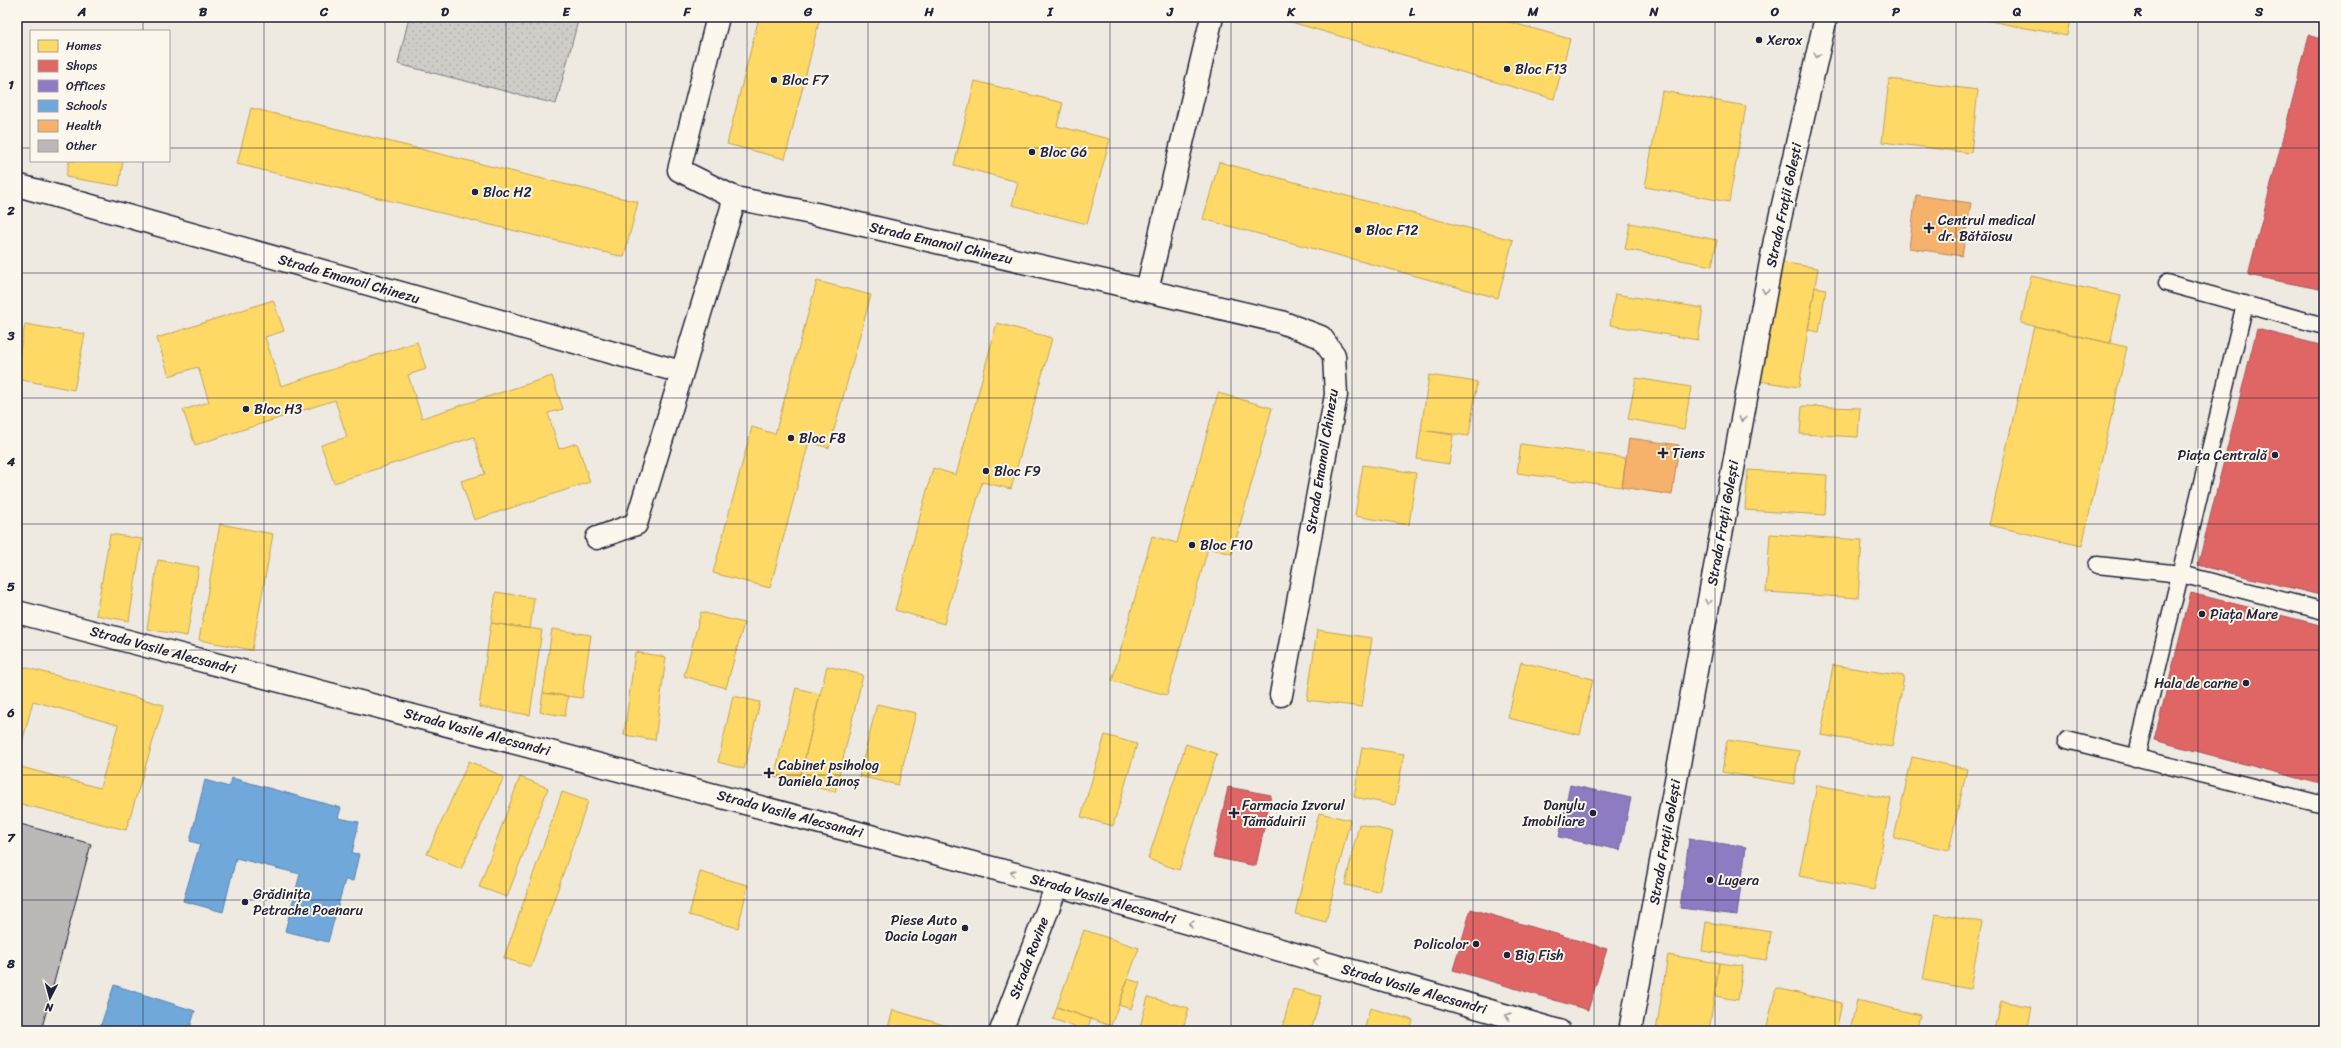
<svg xmlns="http://www.w3.org/2000/svg" width="2341" height="1048" font-family="Sriracha,sans-serif">
	<defs>
		<pattern id="grass-dots" width="8" height="8" patternUnits="userSpaceOnUse"><rect width="8" height="8" fill="#d0cdc9"/><path d="M2 2h.1M6 6h.1" fill="none" stroke="#b2b0ae" stroke-width="1.8" stroke-linecap="round"/></pattern>
	</defs>
	<rect width="100%" height="100%" fill="#eeeae2"/>
	<filter id="ink" filterUnits="userSpaceOnUse"><feTurbulence type="fractalNoise" baseFrequency=".025" numOctaves="2"/><feDisplacementMap in="SourceGraphic" scale="8" xChannelSelector="R" yChannelSelector="G"/><feConvolveMatrix kernelMatrix="1 2 1 2 8 2 1 2 1" color-interpolation-filters="sRGB"/></filter>
	<g filter="url(#ink)">
		<path fill="url(#grass-dots)" stroke="#797882" d="M409,17H579L556,104L398,64Z"/>
		<path fill="#ffd966" stroke="#bda259" d="M759,17H820L785,159L727,144Z
			M1274,17H1492L1570,39L1554,99Z
			M1970,17H2070L2067,36Z
			M1889,79L1978,90L1971,153L1882,142Z
			M975,81L1063,103L1057,126L1110,139L1087,224L1012,205L1018,182L954,165Z
			M1662,91L1746,106L1729,202L1645,187Z
			M251,108L638,202L624,257L237,164Z
			M69,161H123L119,186L66,177Z
			M1219,162L1513,240L1498,298L1203,219Z
			M1630,223L1717,240L1712,266L1625,249Z
			M1779,262L1818,268L1799,387L1759,381Z
			M2031,276L2121,296L2110,343L2021,323Z
			M817,281L871,295L829,448L809,442L770,588L713,573L752,427L775,434Z
			M1815,287L1826,289L1819,332L1808,330Z
			M1615,294L1703,308L1698,340L1610,325Z
			M273,300L284,331L265,337L281,386L417,342L426,369L408,375L422,418L552,376L563,409L548,413L559,449L577,443L590,482L474,520L461,481L485,474L474,437L334,483L321,445L347,437L335,400L195,445L183,410L209,402L198,367L169,376L157,338Z
			M997,323L1052,338L1011,489L982,482L944,624L895,610L933,468L956,475Z
			M25,324L85,334L74,390L17,379V367Z
			M2034,326L2127,347L2082,546L1989,525Z
			M1429,375L1477,382L1469,436L1421,430Z
			M1636,378L1691,387L1684,429L1628,419Z
			M1218,393L1272,408L1232,554L1208,548L1167,695L1112,681L1152,536L1177,543Z
			M1802,406L1860,408L1858,437L1800,434Z
			M1421,430L1453,435L1449,464L1417,459Z
			M1521,444L1626,458L1622,487L1517,473Z
			M1363,465L1416,473L1409,525L1355,516Z
			M1748,470L1827,475L1825,515L1745,510Z
			M220,524L273,534L252,650L199,640Z
			M110,534L142,539L129,621L96,615Z
			M1770,534L1862,540L1858,598L1766,592Z
			M158,560L199,567L187,636L147,629Z
			M496,592L534,598L530,629L491,623Z
			M701,612L744,623L726,688L684,676Z
			M491,623L542,630L530,715L479,707Z
			M552,629L591,635L582,698L543,693Z
			M1317,630L1372,638L1362,707L1307,700Z
			M635,652L666,657L655,740L624,735Z
			M1521,662L1593,679L1580,735L1508,718Z
			M17,665L164,705L126,830L17,803V766L100,788L118,725L33,701L17,762Z
			M1833,665L1904,676L1892,747L1821,735Z
			M827,666L863,675L835,792L799,783Z
			M796,688L820,694L799,783L774,777Z
			M543,693L568,696L565,716L540,712Z
			M733,696L760,702L744,769L718,762Z
			M877,704L916,713L898,785L859,776Z
			M1105,735L1137,744L1113,826L1081,817Z
			M1727,740L1799,751L1794,784L1722,772Z
			M1186,744L1217,754L1179,870L1148,859Z
			M1362,747L1404,754L1395,805L1354,797Z
			M1912,757L1967,769L1949,850L1894,838Z
			M469,761L504,777L461,869L427,854Z
			M520,777L548,788L507,897L479,887Z
			M1817,785L1891,799L1874,890L1799,876Z
			M562,792L588,801L531,967L504,958Z
			M1319,813L1350,820L1326,922L1295,914Z
			M1359,824L1393,832L1379,892L1345,885Z
			M700,872L748,885L738,928L689,915Z
			M1935,914L1982,922L1970,989L1923,980Z
			M1706,922L1771,932L1767,960L1702,951Z
			M1084,930L1139,948L1111,1026L1057,1007Z
			M1668,955L1719,963L1709,1031H1656Z
			M1719,963L1743,966L1738,1000L1715,996Z
			M1128,979L1140,983L1131,1009L1119,1005Z
			M1776,988L1842,1003L1836,1031H1766Z
			M1293,989L1321,996L1311,1031H1281Z
			M1148,997L1189,1008L1182,1031H1139Z
			M1857,1000L1920,1015L1916,1031H1850Z
			M2001,1001L2032,1007L2027,1031H1995Z
			M1057,1007L1091,1019L1086,1031L1053,1019Z
			M1370,1008L1413,1020L1410,1031H1364Z
			M893,1010L964,1031H887Z
			M2029,1028L2044,1031H2029Z"/>
		<path fill="#e06666" stroke="#a75259" d="M2309,35L2324,40V290L2248,275Z
			M2257,329L2324,346V596L2198,565Z
			M2191,593L2324,626V785L2154,740Z
			M1228,787L1271,795L1256,866L1213,857Z
			M1471,909L1607,949L1588,1010L1453,970Z"/>
		<path fill="#8e7cc3" stroke="#6e619a" d="M1570,785L1631,798L1620,850L1559,837Z
			M1689,839L1746,847L1737,915L1680,908Z"/>
		<path fill="#6fa8dc" stroke="#5880ac" d="M232,778L341,808L338,818L359,822L352,853L359,854L353,881L345,880L328,942L285,931L300,874L236,858L223,912L183,901L200,844L190,841L205,780L229,787Z
			M114,985L195,1011L189,1031H99Z"/>
		<path fill="#f6b26b" stroke="#b6875d" d="M1916,195L1971,203L1962,256L1909,248Z
			M1629,438L1679,445L1672,495L1622,487Z"/>
		<path fill="#bcb8b8" stroke="#22223b" d="M17,823L91,844L41,1031H17Z"/>
		<g fill="none" stroke-linecap="round" stroke-linejoin="round">
			<defs>
				<path id="lane" d="M2167,283L2324,326
					M2097,565L2181,574L2324,611
					M2067,740L2324,805
					M2136,758L2245,304"/>
				<path id="street" d="M718,17L679,170L735,198
					M17,185L681,372
					M1147,290L1212,17
					M597,538L636,524L735,198L816,214L1281,322L1321,337L1334,355L1336,395L1281,695
					M1001,1031L1057,885"/>
				<path id="secondary" d="M17,612L1057,885L1559,1031
					M1630,1031L1775,240L1826,17"/>
			</defs>
			<use href="#lane" stroke="#22223b" stroke-width="19"/>
			<use href="#street" stroke="#22223b" stroke-width="25"/>
			<use href="#secondary" stroke="#22223b" stroke-width="25"/>
			<use href="#lane" stroke="#fbf7ec" stroke-width="16"/>
			<use href="#street" stroke="#fbf7ec" stroke-width="22"/>
			<use href="#secondary" stroke="#fbf7ec" stroke-width="22"/>
		</g>
		<defs><path id="oneway-chevron" d="M-2-3.5L2.5 0L-2 3.5" fill="none" stroke-width="1.6" stroke-linecap="round" stroke-linejoin="round"/></defs>
		<g stroke="#99979c">
			<use href="#oneway-chevron" transform="translate(1817 55) rotate(103)"/>
			<use href="#oneway-chevron" transform="translate(1765 291) rotate(100)"/>
			<use href="#oneway-chevron" transform="translate(1742 419) rotate(100)"/>
			<use href="#oneway-chevron" transform="translate(1708 602) rotate(100)"/>
			<use href="#oneway-chevron" transform="translate(1013 873) rotate(-165)"/>
			<use href="#oneway-chevron" transform="translate(1191 924) rotate(-164)"/>
			<use href="#oneway-chevron" transform="translate(1316 961) rotate(-164)"/>
			<use href="#oneway-chevron" transform="translate(1508 1016) rotate(-164)"/>
		</g>
	</g>
	<path fill="none" stroke="#22223b" stroke-width="1" stroke-opacity="0.55" d="M143,17V31M264,17V1031M385,17V1031M506,17V1031M626,17V1031M747,17V1031M868,17V1031M989,17V1031M1110,17V1031M1231,17V1031M1352,17V1031M1473,17V1031M1594,17V1031M1715,17V1031M1835,17V1031M1956,17V1031M2077,17V1031M2198,17V1031M17,148H31M169,148H2324M143,161V1031M17,273H2324M17,398H2324M17,524H2324M17,650H2324M17,775H2324M17,900H2324"/>
	<g fill="#22223b" stroke="#fbf7ec" stroke-width="1.5">
		<circle cx="1759" cy="40" r="4"/>
		<circle cx="1507" cy="69" r="4"/>
		<circle cx="774" cy="80" r="4"/>
		<circle cx="1032" cy="152" r="4"/>
		<circle cx="475" cy="192" r="4"/>
		<path d="M1927 222h4v4h4v4h-4v4h-4v-4h-4v-4h4z"/>
		<circle cx="1358" cy="230" r="4"/>
		<circle cx="246" cy="409" r="4"/>
		<circle cx="791" cy="438" r="4"/>
		<path d="M1661 447h4v4h4v4h-4v4h-4v-4h-4v-4h4z"/>
		<circle cx="2275" cy="455" r="4"/>
		<circle cx="986" cy="471" r="4"/>
		<circle cx="1192" cy="545" r="4"/>
		<circle cx="2202" cy="614" r="4"/>
		<circle cx="2246" cy="683" r="4"/>
		<path d="M767 767h4v4h4v4h-4v4h-4v-4h-4v-4h4z"/>
		<path d="M1232 807h4v4h4v4h-4v4h-4v-4h-4v-4h4z"/>
		<circle cx="1593" cy="813" r="4"/>
		<circle cx="1710" cy="880" r="4"/>
		<circle cx="245" cy="902" r="4"/>
		<circle cx="965" cy="928" r="4"/>
		<circle cx="1476" cy="944" r="4"/>
		<circle cx="1507" cy="955" r="4"/>
	</g>
	<g text-anchor="middle" dominant-baseline="central" stroke-width="4" stroke-linejoin="round" paint-order="stroke">
		<g font-size="14" fill="#22223b" stroke="#fbf7ec" text-anchor="start">
			<text x="1767" y="40">Xerox</text>
			<text x="1515" y="69">Bloc F13</text>
			<text x="782" y="80">Bloc F7</text>
			<text x="1040" y="152">Bloc G6</text>
			<text x="483" y="192">Bloc H2</text>
			<text x="1938" y="220">Centrul medical<tspan x="1938" dy="16">dr. Bătăiosu</tspan></text>
			<text x="1366" y="230">Bloc F12</text>
			<text x="254" y="409">Bloc H3</text>
			<text x="799" y="438">Bloc F8</text>
			<text x="1672" y="453">Tiens</text>
			<text x="2267" y="455" text-anchor="end">Piața Centrală</text>
			<text x="994" y="471">Bloc F9</text>
			<text x="1200" y="545">Bloc F10</text>
			<text x="2210" y="614">Piața Mare</text>
			<text x="2238" y="683" text-anchor="end">Hala de carne</text>
			<text x="778" y="765">Cabinet psiholog<tspan x="778" dy="16">Daniela Ianoș</tspan></text>
			<text x="1242" y="805">Farmacia Izvorul<tspan x="1242" dy="16">Tămăduirii</tspan></text>
			<text x="1585" y="805" text-anchor="end">Danylu<tspan x="1585" dy="16">Imobiliare</tspan></text>
			<text x="1718" y="880">Lugera</text>
			<text x="253" y="894">Grădinița<tspan x="253" dy="16">Petrache Poenaru</tspan></text>
			<text x="957" y="920" text-anchor="end">Piese Auto<tspan x="957" dy="16">Dacia Logan</tspan></text>
			<text x="1468" y="944" text-anchor="end">Policolor</text>
			<text x="1515" y="955">Big Fish</text>
		</g>
		<g font-size="14" fill="#22223b" stroke="#fbf7ec">
			<text transform="translate(1784 205) rotate(-78)">Strada Frații Golești</text>
			<text transform="translate(941 243) rotate(13)">Strada Emanoil Chinezu</text>
			<text transform="translate(349 279) rotate(16)">Strada Emanoil Chinezu</text>
			<text transform="translate(1322 461) rotate(-81)">Strada Emanoil Chinezu</text>
			<text transform="translate(1723 523) rotate(-80)">Strada Frații Golești</text>
			<text transform="translate(163 650) rotate(15)">Strada Vasile Alecsandri</text>
			<text transform="translate(477 732) rotate(15)">Strada Vasile Alecsandri</text>
			<text transform="translate(790 814) rotate(15)">Strada Vasile Alecsandri</text>
			<text transform="translate(1665 842) rotate(-80)">Strada Frații Golești</text>
			<text transform="translate(1103 899) rotate(16)">Strada Vasile Alecsandri</text>
			<text transform="translate(1029 958) rotate(-69)">Strada Rovine</text>
			<text transform="translate(1414 989) rotate(16)">Strada Vasile Alecsandri</text>
		</g>
	</g>
	<rect width="2341" height="1048" fill="none" stroke="#fbf7ec" stroke-width="44"/>
	<rect x="30" y="30" width="140" height="132" fill="#fbf7ec" stroke="#a4a2a5"/>
	<rect x="38" y="40" width="20" height="12" fill="#ffd966" stroke="#a4a2a5"/>
	<text x="66" y="50" font-size="12" fill="#22223b">Homes</text>
	<rect x="38" y="60" width="20" height="12" fill="#e06666" stroke="#a4a2a5"/>
	<text x="66" y="70" font-size="12" fill="#22223b">Shops</text>
	<rect x="38" y="80" width="20" height="12" fill="#8e7cc3" stroke="#a4a2a5"/>
	<text x="66" y="90" font-size="12" fill="#22223b">Offices</text>
	<rect x="38" y="100" width="20" height="12" fill="#6fa8dc" stroke="#a4a2a5"/>
	<text x="66" y="110" font-size="12" fill="#22223b">Schools</text>
	<rect x="38" y="120" width="20" height="12" fill="#f6b26b" stroke="#a4a2a5"/>
	<text x="66" y="130" font-size="12" fill="#22223b">Health</text>
	<rect x="38" y="140" width="20" height="12" fill="#bcb8b8" stroke="#a4a2a5"/>
	<text x="66" y="150" font-size="12" fill="#22223b">Other</text>
	<g transform="translate(50 998) rotate(186)" stroke="#fbf7ec" stroke-width="3" paint-order="stroke">
	<path d="M0-3L7 15L0 10L-7 15Z" fill="#22223b"/>
	<text y="-6" font-size="11" font-weight="bold" text-anchor="middle" fill="#22223b">N</text>
	</g>
	<rect x="22" y="22" width="2297" height="1004" fill="none" stroke="#22223b" stroke-width="1.5"/>
	<g font-size="13" text-anchor="middle" font-weight="bold" fill="#22223b">
		<text x="82" y="16">A</text>
		<text x="203" y="16">B</text>
		<text x="324" y="16">C</text>
		<text x="445" y="16">D</text>
		<text x="566" y="16">E</text>
		<text x="687" y="16">F</text>
		<text x="808" y="16">G</text>
		<text x="929" y="16">H</text>
		<text x="1050" y="16">I</text>
		<text x="1170" y="16">J</text>
		<text x="1291" y="16">K</text>
		<text x="1412" y="16">L</text>
		<text x="1533" y="16">M</text>
		<text x="1654" y="16">N</text>
		<text x="1775" y="16">O</text>
		<text x="1896" y="16">P</text>
		<text x="2017" y="16">Q</text>
		<text x="2138" y="16">R</text>
		<text x="2259" y="16">S</text>
		<text x="11" y="89">1</text>
		<text x="11" y="215">2</text>
		<text x="11" y="340">3</text>
		<text x="11" y="466">4</text>
		<text x="11" y="591">5</text>
		<text x="11" y="717">6</text>
		<text x="11" y="842">7</text>
		<text x="11" y="968">8</text>
	</g>
</svg>
